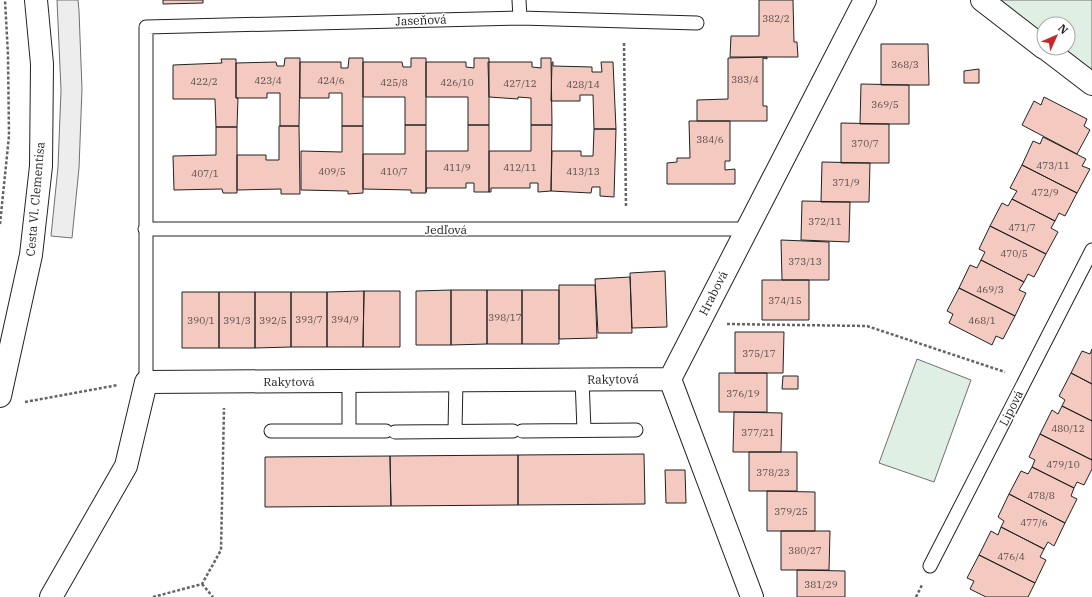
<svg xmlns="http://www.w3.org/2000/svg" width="1092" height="597" font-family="'IBM Plex Serif',serif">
	<rect width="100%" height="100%" fill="#fff"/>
	<path fill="#e0efe3" stroke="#6f6f6f" d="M987,0H1092V80L1050,48H1068V24H1044V43Z
		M917,359L971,380L934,482L879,463Z"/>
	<path fill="#ededed" stroke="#6f6f6f" d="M57,0H78L79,11L82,89L79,168L72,238L51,236L58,167L61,90Z"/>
	<path fill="#f3c9c0" stroke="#222" d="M163,0H203V3L163,4Z
		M759,0H793L794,42H797L798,57H730L731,36H759Z
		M881,44H928L929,85H881Z
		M767,57V59L763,58V106H767V121H697V100L728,99V58Z
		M285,58H300L299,126H280V93H267V98H236V63L276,62L277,66H284Z
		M349,58H363V126H342V93H329V98H300V62H341V68H348Z
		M411,58H426V125H405V97H363V62H402L403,67H411Z
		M474,58H489V125H468V97H426V62H466V67L474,68Z
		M541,58H551L552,125H531V98L518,97V99L489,97L488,62H532V67L541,68Z
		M221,59H236V98H238L237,127H216L215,99H173V65L222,63Z
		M552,62H553V66L592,67V72H602L601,62H613L616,129H594L593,95H580V101H551Z
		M979,69V83H964V71Z
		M861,84L909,85V124H860Z
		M1044,97L1087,119L1084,126L1090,130L1077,154L1022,125L1034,101L1041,105Z
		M689,121H730V161H725V170L735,169V184H667V163L677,162V158H690Z
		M841,123L889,124V163H841Z
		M405,125H426V193H411V190L363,189V154H405Z
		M468,125H489V192H474V183H466V188H427L426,192V151H468Z
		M531,125H552L551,191L538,192V183H530V188H491V192H489V151H531Z
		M279,126H299L300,194H281V189L237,190V155H266V160H279Z
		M342,126H363V193L348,194V191L301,190V151L342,152Z
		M216,127H237V193H223L222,189L174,190L173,156L216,155Z
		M594,129H616L614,197L600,196V187H592L591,193L551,191L552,151H581V156H593Z
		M1043,137L1086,159L1082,166L1090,169L1077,193L1022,165L1033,141L1040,144Z
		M822,162L870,163L869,202H821Z
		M1022,165L1077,193L1065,216L1059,213L1055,221L1012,199L1017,191L1010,188Z
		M1012,199L1055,221L1051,228L1058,232L1046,254L990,226L1002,203L1008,206Z
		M802,201L850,202L849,242L801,240Z
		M990,226L1046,254L1034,277L1028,274L1024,282L981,260L985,252L979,249Z
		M781,240L829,242V280H782Z
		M981,260L1024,282L1019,290L1026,293L1015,316L959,288L970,265L977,268Z
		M665,271L667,327L632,328L630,273Z
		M630,277L632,333H598L595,279Z
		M762,280H809V320H762Z
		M559,285H595L597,338L559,339Z
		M959,288L1015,316L1003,339L996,336L992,345L949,323L953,314L947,311Z
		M451,290H487V344L451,345Z
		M451,290V345H416V291Z
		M487,290H522V344H487Z
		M522,290H559V344H522Z
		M364,291H400V347H363Z
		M364,291L363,347H327V292Z
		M182,292H219V348H182Z
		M219,292H255V348H219Z
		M255,292H291V347L255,348Z
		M291,292H327V347H291Z
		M735,332H784L783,373H735Z
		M1092,349V384L1071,373L1082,351L1090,354Z
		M719,373H767V412H719Z
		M1071,373L1092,384V421L1062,406L1065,400L1059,396Z
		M783,376H798V389H782Z
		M1062,406L1092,421V460L1040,434L1052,410L1058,414Z
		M734,412L782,413L781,452H733Z
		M1040,434L1092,460V469L1084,485L1077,482L1074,488L1032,467L1035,460L1029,457Z
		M749,452H797V491H749Z
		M644,454L645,504L518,505V455Z
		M518,455V505L391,506L390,456Z
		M390,456L391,506L265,507V457Z
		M1032,467L1074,488L1071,496L1077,499L1065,523L1009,494L1021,471L1028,474Z
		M665,470H685L686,503H666Z
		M767,491L815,492V531H767Z
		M1009,494L1065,523L1054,546L1048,542L1044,549L1001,527L1004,521L998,517Z
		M1001,527L1044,549L1040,557L1046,560L1035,583L979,555L991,531L998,535Z
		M781,531H830L829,570H781Z
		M979,555L1035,583L1028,597H986L970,589L974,581L967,578Z
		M797,570L845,571V597H797Z"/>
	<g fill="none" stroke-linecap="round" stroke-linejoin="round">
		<defs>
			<path id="lane" d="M519,0L520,18
				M145,229H746
				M582,379L584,430
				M146,382V27L520,18L697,23
				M271,431H386
				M349,431V381
				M455,431L456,380
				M522,431L636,430
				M395,432L513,431
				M930,566L1092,250"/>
			<path id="street" d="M982,0L1044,48
				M1045,48L1092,84
				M0,396L31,255L41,166L42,64L36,0
				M51,597L126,466L146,382L670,379
				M752,597L670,379L865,0"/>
		</defs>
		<use href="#lane" stroke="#222" stroke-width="15"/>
		<use href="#street" stroke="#222" stroke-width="24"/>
		<path stroke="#646464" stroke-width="2.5" stroke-dasharray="3 2" stroke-linecap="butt" d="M624,43L626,208
			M0,224L9,136L8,55L5,0
			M727,324L867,326L1005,372
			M25,402L118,385
			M202,584L213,597
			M153,597L202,584L221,550L224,408
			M916,597L922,585"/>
		<use href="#lane" stroke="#fff" stroke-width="13"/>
		<use href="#street" stroke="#fff" stroke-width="22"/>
	</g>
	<g text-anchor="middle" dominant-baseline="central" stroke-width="3" stroke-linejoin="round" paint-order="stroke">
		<g font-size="10" fill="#564c4a">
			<text x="776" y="18">382/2</text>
			<text x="905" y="64">368/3</text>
			<text x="745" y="79">383/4</text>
			<text x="268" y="80">423/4</text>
			<text x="331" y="80">424/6</text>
			<text x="204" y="81">422/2</text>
			<text x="394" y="82">425/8</text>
			<text x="457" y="82">426/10</text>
			<text x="520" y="83">427/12</text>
			<text x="583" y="84">428/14</text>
			<text x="885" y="104">369/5</text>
			<text x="710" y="139">384/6</text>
			<text x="865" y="143">370/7</text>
			<text x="1053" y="165">473/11</text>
			<text x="457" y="167">411/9</text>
			<text x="520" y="167">412/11</text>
			<text x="332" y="171">409/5</text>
			<text x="394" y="171">410/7</text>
			<text x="583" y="171">413/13</text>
			<text x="205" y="173">407/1</text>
			<text x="846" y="182">371/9</text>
			<text x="1045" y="192">472/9</text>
			<text x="825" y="221">372/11</text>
			<text x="1022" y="227">471/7</text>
			<text x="1014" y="253">470/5</text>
			<text x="805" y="261">373/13</text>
			<text x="990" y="289">469/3</text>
			<text x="785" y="300">374/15</text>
			<text x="505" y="317">398/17</text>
			<text x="309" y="319">393/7</text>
			<text x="345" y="319">394/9</text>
			<text x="201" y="320">390/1</text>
			<text x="237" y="320">391/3</text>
			<text x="273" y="320">392/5</text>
			<text x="982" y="320">468/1</text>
			<text x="759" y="353">375/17</text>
			<text x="743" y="393">376/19</text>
			<text x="1068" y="428">480/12</text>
			<text x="758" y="432">377/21</text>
			<text x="1063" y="464">479/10</text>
			<text x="773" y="472">378/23</text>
			<text x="1041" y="495">478/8</text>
			<text x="791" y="511">379/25</text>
			<text x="1034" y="522">477/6</text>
			<text x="805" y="550">380/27</text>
			<text x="1011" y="556">476/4</text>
			<text x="821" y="584">381/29</text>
		</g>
		<g font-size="12" fill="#222" stroke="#fff">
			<text transform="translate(421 20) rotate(-2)">Jaseňová</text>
			<text transform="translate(35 199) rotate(-85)">Cesta Vl. Clementisa</text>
			<text x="446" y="229">Jedľová</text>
			<text transform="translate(713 293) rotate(-63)">Hrabová</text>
			<text transform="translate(613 379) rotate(-1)">Rakytová</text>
			<text x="289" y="381">Rakytová</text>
			<text transform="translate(1011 408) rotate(-63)">Lipová</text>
		</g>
	</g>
	<g transform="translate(1056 36) rotate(45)"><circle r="19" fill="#ffffff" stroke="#a7a7a7"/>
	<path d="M0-3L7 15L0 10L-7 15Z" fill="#c62828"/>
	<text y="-6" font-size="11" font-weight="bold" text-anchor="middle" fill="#222222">N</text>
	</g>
</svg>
